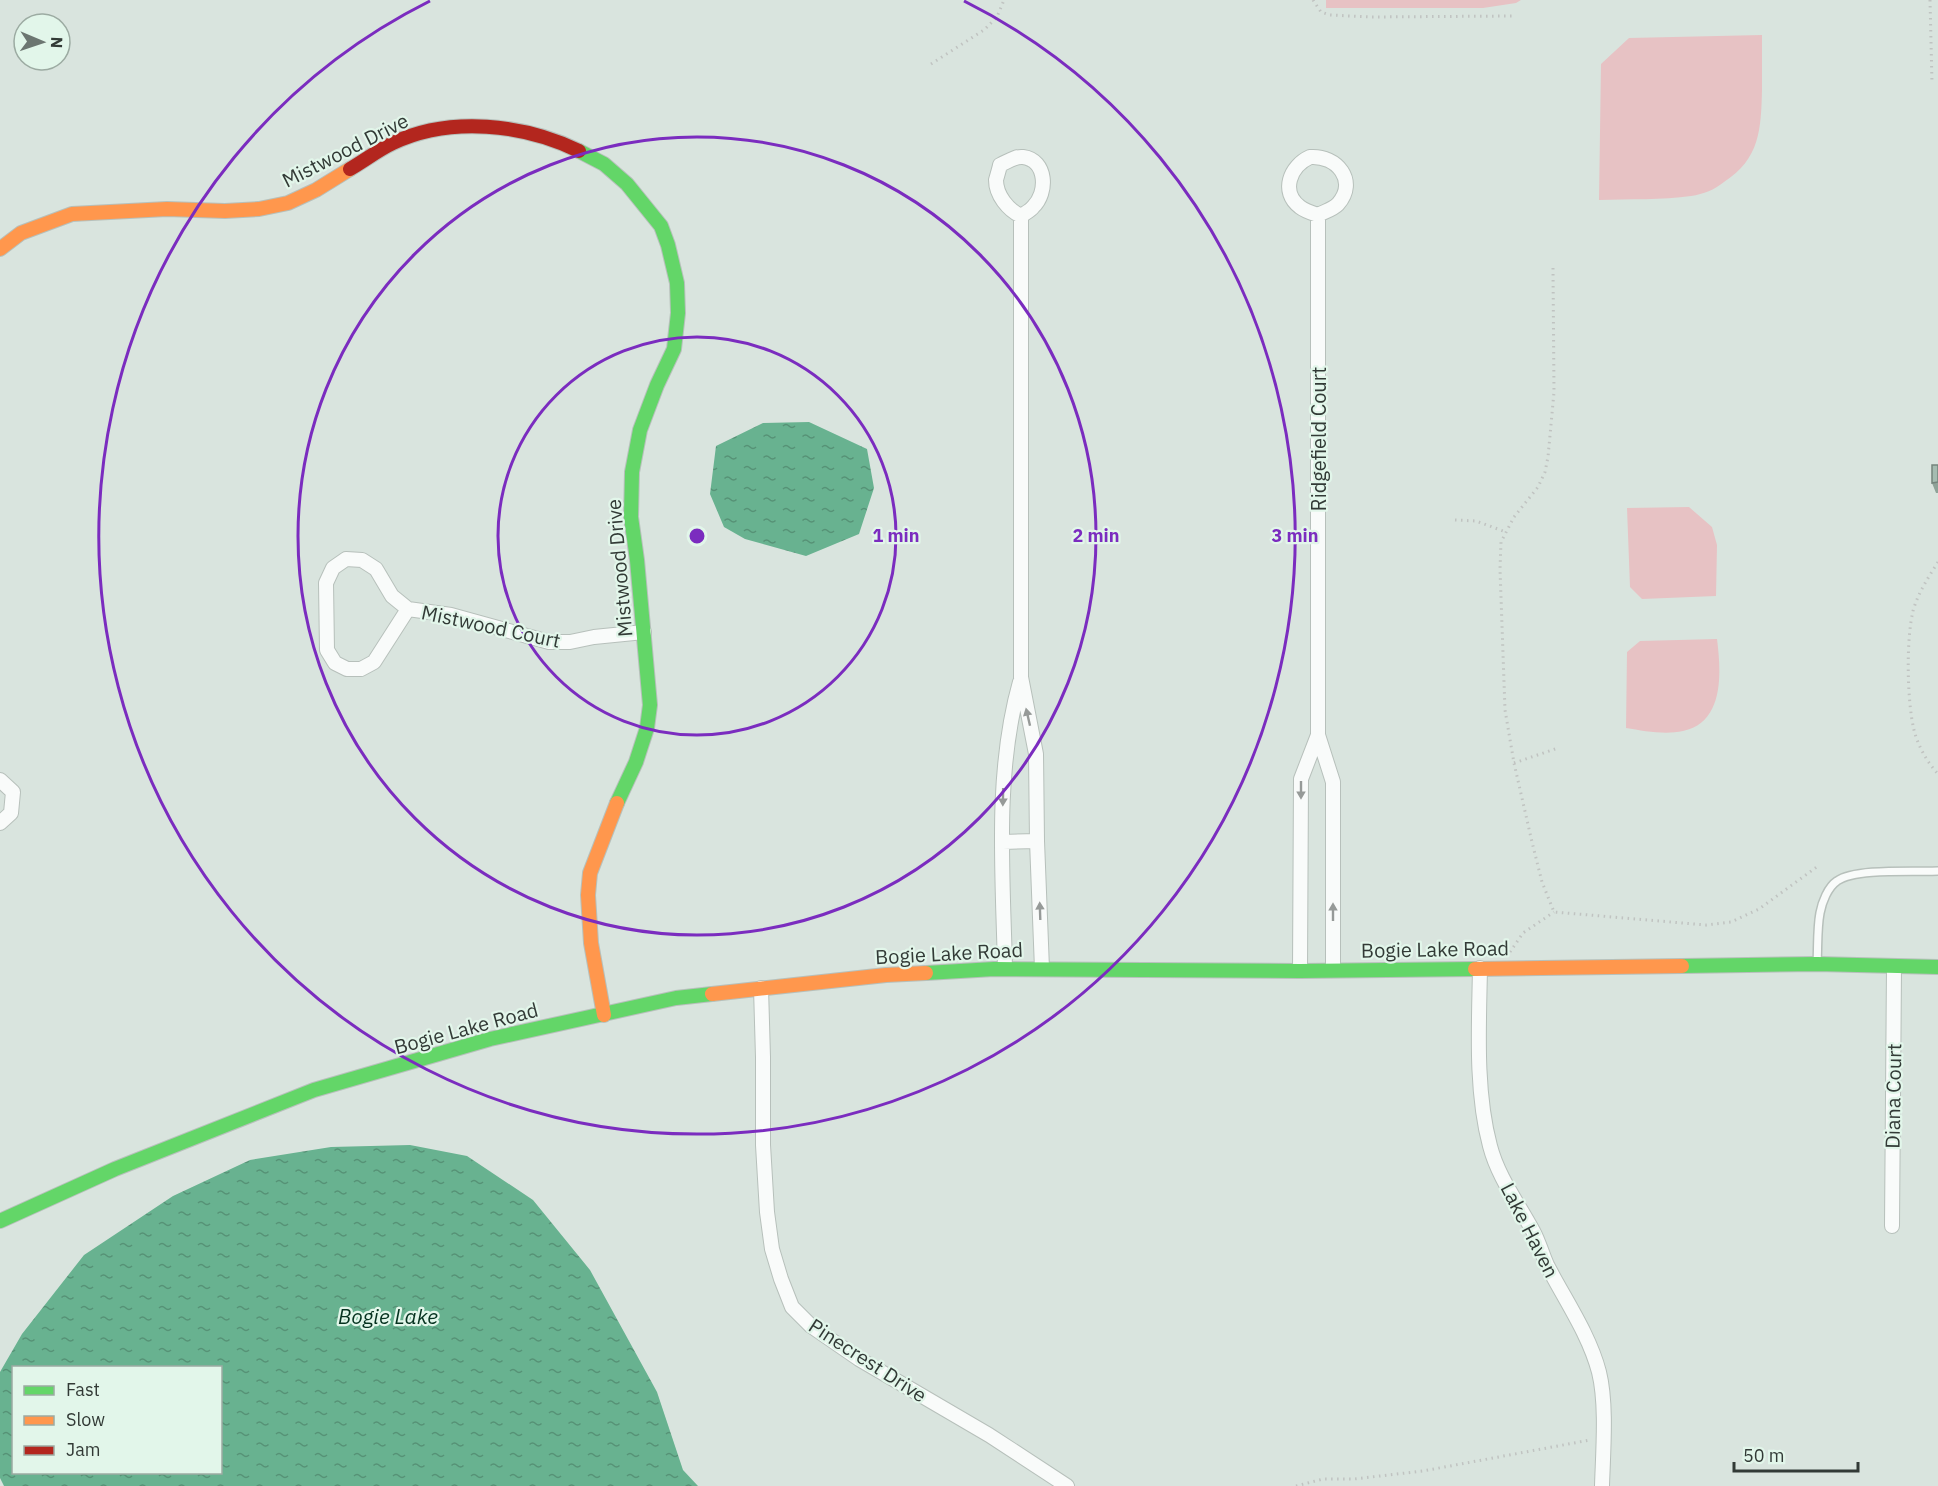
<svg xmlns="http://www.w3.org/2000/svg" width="1938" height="1486" font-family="'IBM Plex Sans',sans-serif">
	<defs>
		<pattern id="water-ripples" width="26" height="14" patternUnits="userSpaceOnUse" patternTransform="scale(1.5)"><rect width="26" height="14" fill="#68b290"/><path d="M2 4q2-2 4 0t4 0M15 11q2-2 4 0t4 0" fill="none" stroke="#569276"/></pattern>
	</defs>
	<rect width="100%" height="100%" fill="#d9e4de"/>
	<path fill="#e7c2c4" d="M1326,0H1521L1516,3L1483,8H1326Z
		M1762,35C1762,53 1762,72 1762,90C1761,129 1760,159 1724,182C1714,190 1704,194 1691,196C1663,200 1628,199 1599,200L1601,64L1629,38Z
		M1689,507L1712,527L1717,545L1716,596L1642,599L1630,587L1627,508Z
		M1717,639C1721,671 1725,722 1683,731C1665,735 1644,731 1626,728L1627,652L1640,641Z"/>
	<path fill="url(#water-ripples)" fill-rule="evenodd" d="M809,422L867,449L874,488L859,534L806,556L745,539L724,527L710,494L716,446L763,423Z
		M410,1145L467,1156L533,1200L590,1270L657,1392L683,1470L698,1486H4L0,1478V1372L22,1334L84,1255L173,1196L250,1160L331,1147ZM14,1368H220V1472H14Z"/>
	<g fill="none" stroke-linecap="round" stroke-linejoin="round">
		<defs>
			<path id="lane" d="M1817,964C1818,947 1817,929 1820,913C1822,902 1828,887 1837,881C1855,868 1914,872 1938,871"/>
			<path id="street" d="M1310,157C1337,155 1358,181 1338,204C1332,210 1325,211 1318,215C1312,213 1305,211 1300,207C1280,192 1290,166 1310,157Z
				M1318,215V735L1333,782V970
				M1021,216C1008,210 996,195 996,180C997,176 999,170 1000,165C1007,162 1015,156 1023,157C1047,160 1048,193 1033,207C1030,211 1025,213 1021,216V677L1036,754L1037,841L1042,969
				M408,609L374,662L361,669H347L335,663L327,650L326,583L333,568L346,559L362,560L376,569L392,596L408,609L451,615L549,642H570L594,637L644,632
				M0,780L13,792L11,813L0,823
				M1003,842L1037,841
				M1480,968C1479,1025 1475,1090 1490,1146C1498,1177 1518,1203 1533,1231C1539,1242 1542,1254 1547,1265C1565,1300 1589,1334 1599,1372C1607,1404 1603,1452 1602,1486
				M1005,969C1003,874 994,774 1020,682
				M1300,971L1301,779L1318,735
				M761,988L763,1057V1145L767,1212L772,1249L781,1279L792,1307L811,1326L859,1359L989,1435L1067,1486
				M1892,1226L1894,967"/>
			<path id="fast" d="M579,151L604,164L627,184L661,226L668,245L677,283L678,313L674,349L657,385L640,430L632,472L631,517L637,560L650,705L647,728L636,762L617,803
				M1682,966L1817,964L1938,967
				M926,973L994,969L1300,971L1475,969
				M0,1221L115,1169L314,1090L490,1039L676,998L712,994"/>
			<path id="slow" d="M0,249L21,233L72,214L167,209L225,211L259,209L288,203L316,190L350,169
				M1475,969L1682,966
				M712,994L886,975L926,973
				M604,1015L591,943L588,895L590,873L617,803"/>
			<path id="jam" d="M350,169C364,161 378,150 393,143C450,116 524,124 579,151"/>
		</defs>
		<use href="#lane" stroke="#b7c0bb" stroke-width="10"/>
		<use href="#street" stroke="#b7c0bb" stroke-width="16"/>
		<use href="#fast" stroke="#b7c0bb" stroke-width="16"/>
		<use href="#slow" stroke="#b7c0bb" stroke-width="16"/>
		<use href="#jam" stroke="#b7c0bb" stroke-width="16"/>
		<path stroke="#c0c3c1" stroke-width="3" stroke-dasharray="1.5 4.5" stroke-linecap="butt" d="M1313,0L1321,12L1330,15L1371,17L1512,16
			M1930,0L1932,83
			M931,64L984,30L997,17L1004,0
			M1553,268L1554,392L1548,457L1545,472L1538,487L1514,517L1501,542L1500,569L1505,710L1514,763L1532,842L1542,882L1554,912L1706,925L1731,922L1759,909L1818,866
			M1455,520L1476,521L1506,532
			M1938,562C1928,578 1918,593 1913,611C1906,640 1907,701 1914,730C1918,746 1927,762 1938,774
			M1514,763L1558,748
			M1510,952L1523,933L1554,912
			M1296,1486L1323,1479H1354L1423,1471L1590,1440"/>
		<use href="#lane" stroke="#f9fbfa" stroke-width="7"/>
		<use href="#street" stroke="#f9fbfa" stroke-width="14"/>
		<use href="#fast" stroke="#63d668" stroke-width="14"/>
		<use href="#slow" stroke="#ff974d" stroke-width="14"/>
		<use href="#jam" stroke="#b3261e" stroke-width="14"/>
	</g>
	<path fill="#8ea298" d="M1938,465V493H1936L1932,483Z"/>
	<path fill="#a5bcb1" stroke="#74847c" stroke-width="1.5" d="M1932,465H1938V482L1932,483Z"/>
	<defs><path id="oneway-solid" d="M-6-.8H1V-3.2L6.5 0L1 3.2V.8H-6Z" transform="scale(1.5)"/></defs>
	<g fill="#969a98">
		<use href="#oneway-solid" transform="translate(1028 717) rotate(-103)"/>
		<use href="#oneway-solid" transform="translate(1301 790) rotate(90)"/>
		<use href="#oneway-solid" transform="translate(1003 797) rotate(91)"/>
		<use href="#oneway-solid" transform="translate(1040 911) rotate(-92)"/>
		<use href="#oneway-solid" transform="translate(1333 912) rotate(-90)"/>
	</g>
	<g fill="none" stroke="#7b2cbf" stroke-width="3">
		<circle cx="697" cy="536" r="199"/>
		<circle cx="697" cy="536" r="399"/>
		<path d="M964 1A598 598 0 1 1 430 1"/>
	</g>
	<g text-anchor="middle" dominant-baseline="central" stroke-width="4.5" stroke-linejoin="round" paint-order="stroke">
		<g font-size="20" fill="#323a36" stroke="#e2f6ea">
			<text transform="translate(345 150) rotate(-27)">Mistwood Drive</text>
			<text transform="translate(1318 439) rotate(-90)">Ridgefield Court</text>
			<text transform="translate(619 568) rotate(-95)">Mistwood Drive</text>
			<text transform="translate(491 626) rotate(12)">Mistwood Court</text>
			<text transform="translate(1435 949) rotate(-1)">Bogie Lake Road</text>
			<text transform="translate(949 953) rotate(-3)">Bogie Lake Road</text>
			<text transform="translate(466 1028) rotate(-15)">Bogie Lake Road</text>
			<text transform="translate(1893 1096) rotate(-89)">Diana Court</text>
			<text transform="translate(1530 1230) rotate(63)">Lake Haven</text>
			<text transform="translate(868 1360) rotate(33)">Pinecrest Drive</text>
		</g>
		<g font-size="21" font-style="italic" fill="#05321f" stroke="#e2f6ea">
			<text x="388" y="1316">Bogie Lake</text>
		</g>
	</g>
	<circle cx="697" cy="536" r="9" fill="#7b2cbf" stroke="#e2f6ea" stroke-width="3"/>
	<g font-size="18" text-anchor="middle" font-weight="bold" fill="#7b2cbf" stroke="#e2f6ea" stroke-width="4.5" stroke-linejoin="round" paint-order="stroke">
		<text x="896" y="542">1 min</text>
		<text x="1096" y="542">2 min</text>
		<text x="1295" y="542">3 min</text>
	</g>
	<rect x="12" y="1366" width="210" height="108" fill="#e2f6ea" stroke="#9caba2" stroke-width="1.5"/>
	<rect x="24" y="1386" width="30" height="9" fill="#63d668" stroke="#9caba2" stroke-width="1.5"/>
	<text x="66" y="1396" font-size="18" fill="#323a36">Fast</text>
	<rect x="24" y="1416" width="30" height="9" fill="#ff974d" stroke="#9caba2" stroke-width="1.5"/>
	<text x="66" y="1426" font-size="18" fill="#323a36">Slow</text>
	<rect x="24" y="1446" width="30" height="9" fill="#b3261e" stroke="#9caba2" stroke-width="1.5"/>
	<text x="66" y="1456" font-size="18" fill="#323a36">Jam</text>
	<g transform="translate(42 42) rotate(92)"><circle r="28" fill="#e2f6ea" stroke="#9caba2" stroke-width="1.5"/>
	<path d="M0-4.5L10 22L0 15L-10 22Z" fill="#6c7671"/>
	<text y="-9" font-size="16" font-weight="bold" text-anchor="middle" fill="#323a36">N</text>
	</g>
	<path d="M1734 1462v9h124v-9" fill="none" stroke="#323a36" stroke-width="3"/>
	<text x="1743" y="1462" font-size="18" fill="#323a36" stroke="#e2f6ea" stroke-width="4.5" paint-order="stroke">50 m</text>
</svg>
